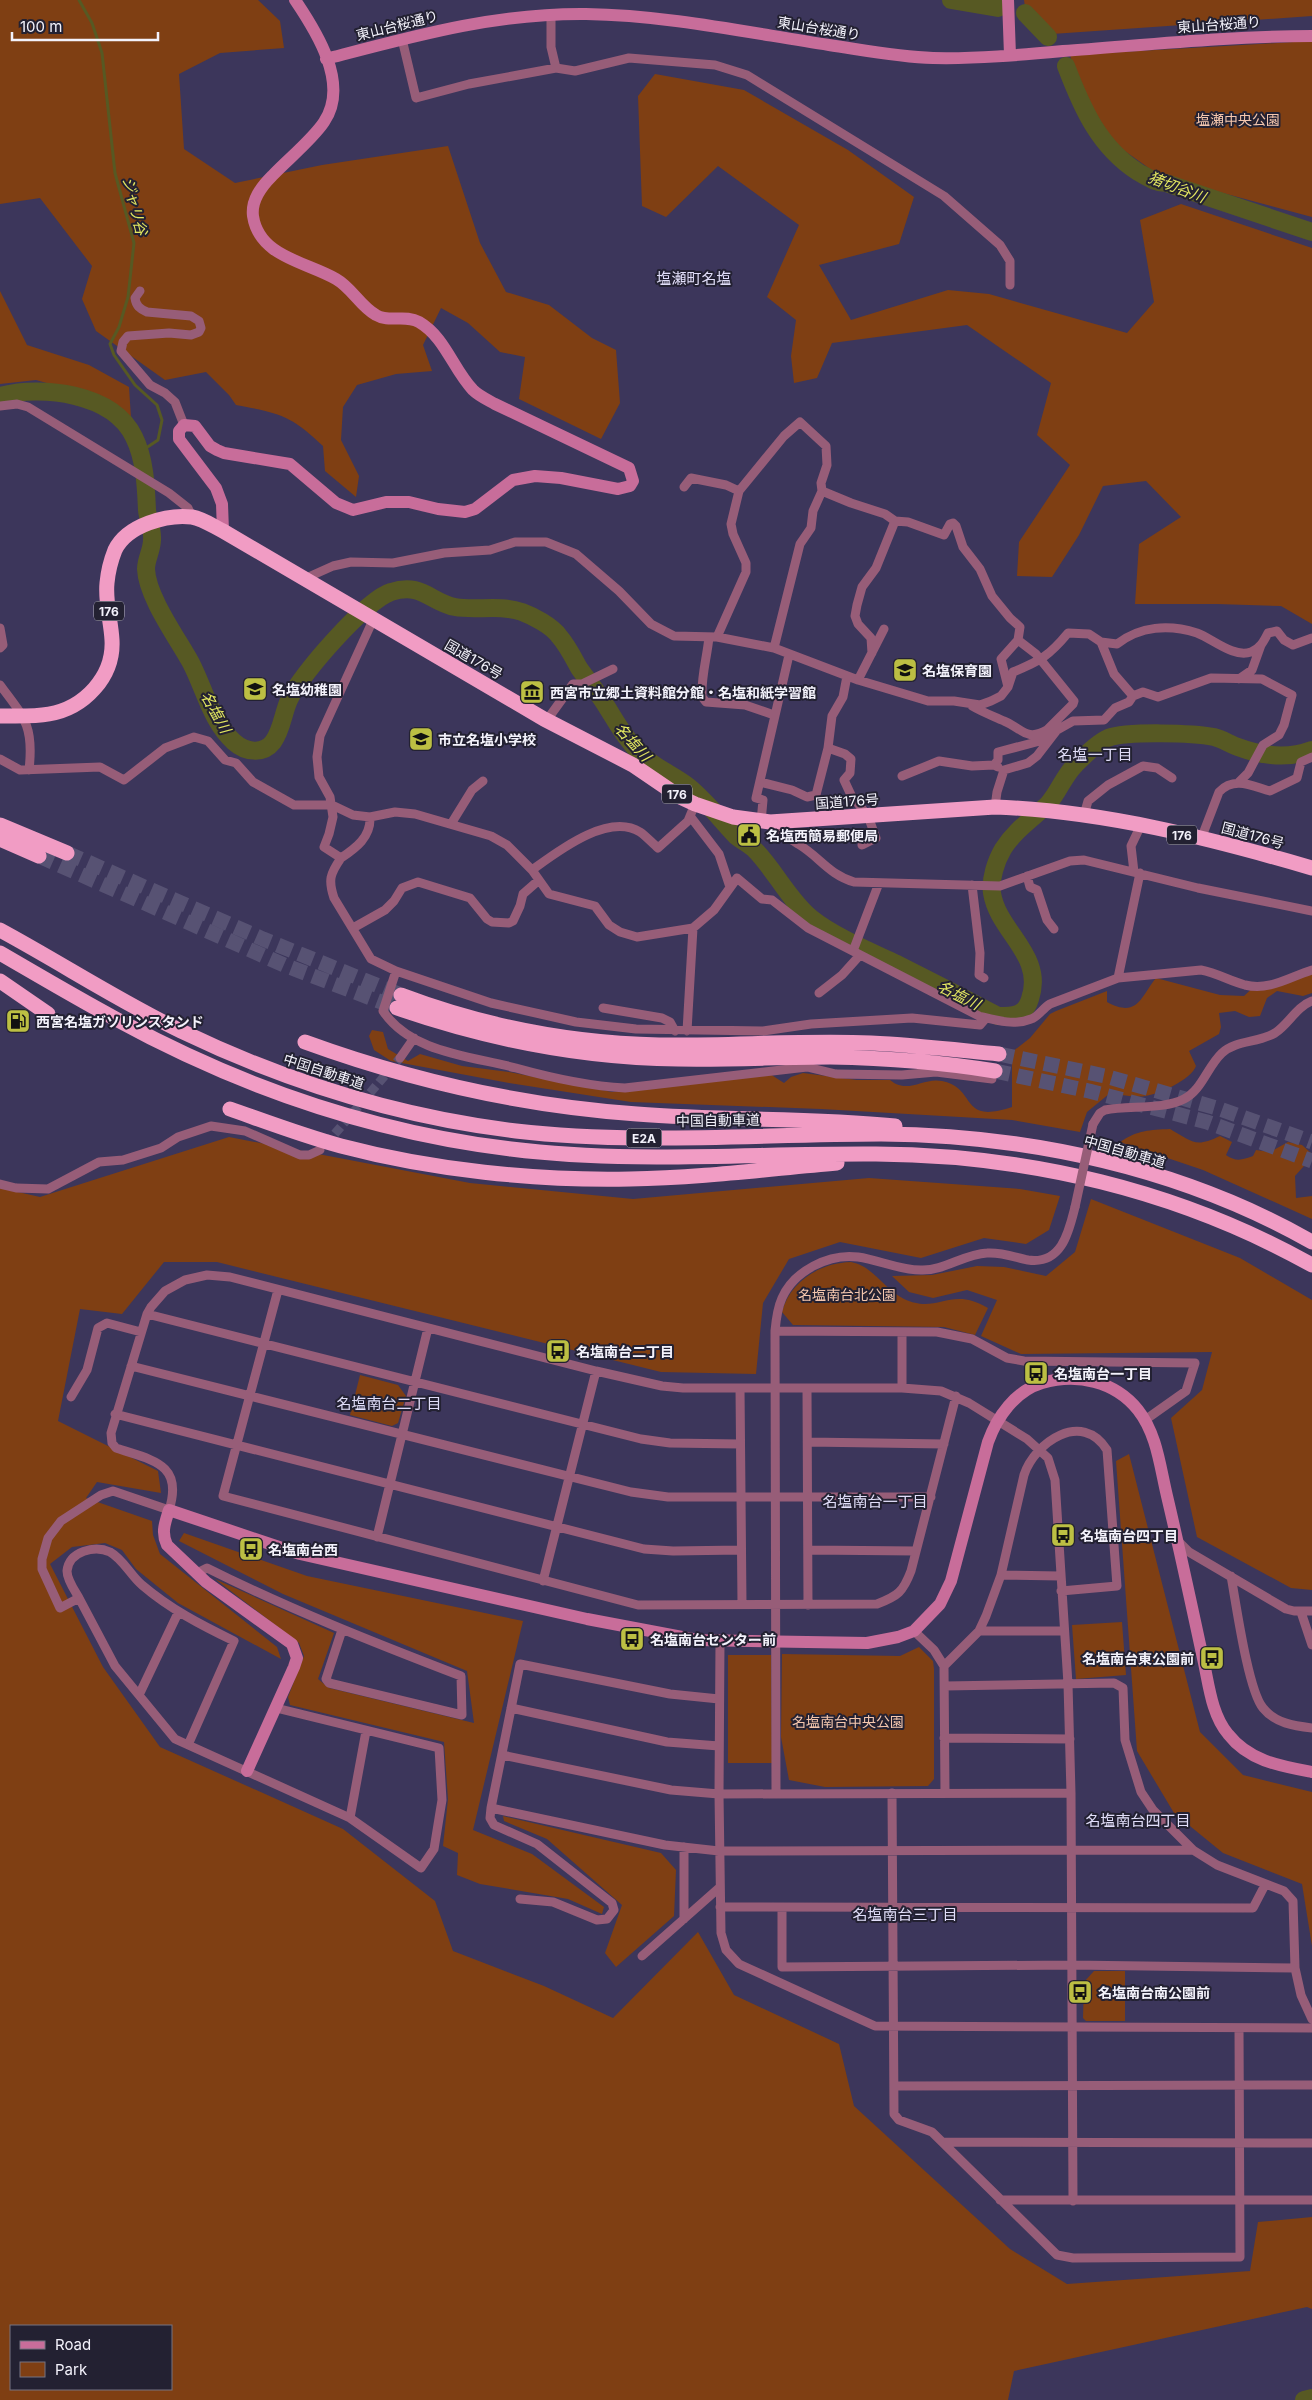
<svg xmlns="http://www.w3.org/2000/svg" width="1312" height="2400" font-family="Inter,'Noto Sans JP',sans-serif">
	<rect width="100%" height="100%" fill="#3c365b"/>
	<path fill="#7f3f13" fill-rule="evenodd" d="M0,0H258L280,21L284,48L220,53L179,74L184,149L235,183L322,165L448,146L480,243L506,292L549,305L592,338L616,350L620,403L601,439L519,399L525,357L500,352L468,323L441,308L423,345L432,371L396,374L357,385L343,407L341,440L359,476L356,497L325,471L323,446C291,415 279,413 236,405L229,395L206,372L165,380L96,331L82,299L92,266L40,198L0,204Z
		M1024,0H1312V16L1052,34L1025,7Z
		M1294,42H1312V217L1160,176L1115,144L1082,95L1070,55Z
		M655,74L744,90L848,150L914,197L899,244L819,265L851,320L948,290L989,294L1127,333L1154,302L1140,220L1181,204L1312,248V624L1281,606L1217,604H1135L1139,544L1181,517L1146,481L1103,486L1079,535L1052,577L1017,576L1019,542L1070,465L1037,435L1051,383L967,325L832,343L817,378L794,383L791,356L796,320L767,297L799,225L718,166L666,217L642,206L638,96Z
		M0,291L27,345L89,365L129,387L131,418L86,394L36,380L0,384Z
		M1312,974V993L1303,996L1277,991L1267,998L1260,1016L1249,1017L1235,1011L1219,1013L1221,1027L1219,1034L1189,1051L1196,1066C1191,1080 1159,1094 1145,1096C1135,1098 1120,1094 1109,1094L1087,1112L1080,1132L1012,1120L821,1109L631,1102L509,1083L391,1061L374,1050L369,1036L372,1030L383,1032L388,1049L408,1061L420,1054L462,1066L509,1072L612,1092L770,1074L784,1083L791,1077L803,1073L857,1080H890C908,1095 923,1077 942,1081C978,1088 958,1125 1012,1107V1052L1030,1038L1050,1014L1056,1011L1107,991V1002C1138,1019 1141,996 1156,978L1220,995L1244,996L1258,983Z
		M1170,1129C1193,1142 1195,1148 1220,1136L1232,1142L1226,1155C1236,1162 1242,1160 1253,1156L1256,1150L1270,1152L1288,1142L1302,1145L1312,1154V1157L1295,1176L1296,1198L1312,1196V1219L1203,1170L1120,1142C1138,1130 1149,1130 1170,1129Z
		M229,1137L470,1183L633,1199L869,1178L1020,1189L1060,1196L1049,1230L1026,1244L984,1238L921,1258L840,1242L789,1259L763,1303L756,1374L661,1372L217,1262H164L122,1314L80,1309L58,1421L158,1471L161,1493L97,1482L86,1498L152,1521L153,1535L160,1554L277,1647L281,1659L178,1603L136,1569L122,1550L105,1543L72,1547L50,1564L103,1667L160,1747L343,1829L435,1901L453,1951L544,1986L613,2018L698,1932L734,1995L839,2044L854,2106L1010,2249L1067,2284L1250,2271L1258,2222L1312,2217V2309L1307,2307L1014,2371L1008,2400H0V1188L40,1197ZM11,2326H171V2389H11Z
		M1091,1199L1240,1258L1312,1300V1590L1291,1588L1197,1537L1171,1418L1202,1390L1212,1352L1021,1354L981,1336L997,1300L967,1290L933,1298L909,1292L892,1276L932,1275L977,1266L1004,1267L1046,1276L1075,1252Z
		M851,1262C873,1266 884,1289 904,1299C938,1315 950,1285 988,1308L975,1335L944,1327L793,1325L782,1312C790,1282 819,1263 851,1262Z
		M360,1375L398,1385L406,1396L398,1423L392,1426L350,1415Z
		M1129,1454L1200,1732L1243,1775L1312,1792V1946L1302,1884L1223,1853L1174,1813L1137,1751L1116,1461Z
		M184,1533L307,1576L523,1621L473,1830L532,1854L604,1907L602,1914L568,1899L480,1884L457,1875L458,1853L443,1846L448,1799L444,1742L290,1705L288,1697L304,1656L299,1643L215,1579L334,1633L318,1679L329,1688L474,1723L467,1671L283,1594L179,1541Z
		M1122,1622L1126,1675L1076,1679L1072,1625Z
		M919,1647L933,1661L934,1669V1779L928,1786L825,1787L789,1780L781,1737L782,1654L900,1656Z
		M728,1655H771L772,1763H728Z
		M503,1816L661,1853L676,1870L674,1916L616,1967L605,1953L622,1905L547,1839L504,1821Z
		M1094,1971H1125V2021H1086L1083,2018L1084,1982Z"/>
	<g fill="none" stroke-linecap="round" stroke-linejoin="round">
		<path stroke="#575923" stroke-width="3" d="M79,0L92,23L102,53L115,173L134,243L128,297L119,327L110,344L114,355L135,385L157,405L162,420L158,440L140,452"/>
		<path stroke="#575923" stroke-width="18" d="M951,0L998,8
			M1025,13L1048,37
			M1066,66C1082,108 1099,147 1138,172C1147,177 1155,183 1166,183L1312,232
			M0,396C42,385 113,393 134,437C145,459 146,487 147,510C148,520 153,530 152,540C152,550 146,559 146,569C147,597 178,639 191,663C205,690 211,721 234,742C245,752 263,755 273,742C282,730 283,713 289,700C299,676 367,599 391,592C422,582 430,602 455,607C477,611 497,604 522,612C533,616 552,626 559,636C567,645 573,657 579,668C586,678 594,688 601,698C614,717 623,737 640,753C653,767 674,775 689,787C707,802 720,819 736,836C742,841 749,844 754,849C775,870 788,899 811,918C833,936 871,952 897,964C931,981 964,998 998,1016C1013,1016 1025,1016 1030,999C1045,955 998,932 992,893C990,879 996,861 1003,849C1015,830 1032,819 1048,804C1059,792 1064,775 1076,764C1084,756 1098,742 1108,738C1127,731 1194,733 1214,737C1222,739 1230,744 1238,747C1262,756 1288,759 1312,750
			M1304,2400L1312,2398"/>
		<path stroke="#575273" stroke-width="9" stroke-dasharray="9 4.5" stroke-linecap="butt" d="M326,1144L400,1058"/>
		<path stroke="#575273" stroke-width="15" stroke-dasharray="15 8" stroke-linecap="butt" d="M67,853L263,939L401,995
			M39,856L284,965L397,1008
			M999,1054L1105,1076L1220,1109L1312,1142
			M995,1071L1089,1091L1207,1122L1312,1161"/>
		<path stroke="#975d78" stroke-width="9" d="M551,15V47L556,68
			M402,39L416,98L469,84L556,68L575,71L629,58L715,65L747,75L944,196L1000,245L1010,261V285
			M140,291L135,298C136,306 140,309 147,312L191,316L199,321L201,328L199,332L191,335L169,333L128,336L123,342L121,351L150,385L165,393L175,402L184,425
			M0,406L17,404L28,407L169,493L188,508L192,517
			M684,487L691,478L726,485L739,491
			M822,491L851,503L885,514L895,521L908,522L944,535L950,524L953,523L956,526L963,547L980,569L992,596L1010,618L1020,627L1018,640L1001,659L1008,687
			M304,579L333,566L351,562L393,563L444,553L490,550L515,542H546L576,554L619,591L651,624L674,636L717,637L774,648L858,680L928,701H954L980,705L991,701L1001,696L1008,687L1013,672C1040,661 1049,656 1068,633L1089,634L1101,642L1117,644C1140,626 1169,624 1197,633C1213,639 1233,658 1251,652C1260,649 1264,641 1268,633L1277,631L1284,640L1293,645L1312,638
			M373,620L320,736L317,757L319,777L330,797L333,817L329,834L324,847L341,858C330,874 328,880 334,898L371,959L396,971L383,1011C411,1053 471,1056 516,1068C552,1078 588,1086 625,1088L807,1067L836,1074L902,1075L936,1072L992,1079
			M0,628L3,645L0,648
			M709,637C707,658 701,676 702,697L706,702L745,705L774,715
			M717,637L746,572V563L733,534L731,524L739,491L784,436L800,422L826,446L827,465L821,483L822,491L813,511L811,528L800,544L774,648
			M1101,642L1114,674L1133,696
			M872,653L871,638L858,624L855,616L857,605L862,587L876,568L895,521
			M1239,679L1252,670L1261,645
			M858,680L884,629
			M0,685C25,718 34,727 29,770
			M972,706C982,712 993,716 1004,721C1022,728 1026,742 1047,730
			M547,720L573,684H582L613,669
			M828,748L845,754L851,759L850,773L844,780L851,795L868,816L876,838L862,845
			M0,759L20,770L100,767L124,780L165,748L194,737L208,741L225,760L236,763L253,782L294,805H332L353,815L370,817L395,812L415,814L491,836L507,845L532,870L549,894L595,906L609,925L620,932L637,937L693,928L714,910L737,878L762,899L772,900L808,928L979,1016C995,1020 1014,1026 1031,1019C1038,1017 1043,1008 1050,1004L1118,978L1201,970C1217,973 1230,981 1245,985C1270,991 1289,977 1312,970
			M994,765L998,760V752L1040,741L1047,730L1073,704L1074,701L1036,654L1018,640
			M902,776L939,761L972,766L994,765L998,767
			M760,782L792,790L807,797L816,795L828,748L832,716L843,697L847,676
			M995,807L997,792L1004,770L1028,763L1037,756L1057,730L1073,721L1104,720L1115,708L1129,702L1133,696L1143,692L1158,697L1211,678L1262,679L1292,695L1284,725L1279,735L1263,745L1248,773L1239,782
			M1084,815L1088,801L1108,785L1143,766L1157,768L1172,778
			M690,816L719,854L730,887
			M761,822L763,800L756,798L789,655
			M770,822C779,836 785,835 798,844C820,857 828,874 854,882L1000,886L1070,861L1084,860L1198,888L1312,911
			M451,824L472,790L483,781
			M1201,839L1219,792C1234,776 1252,786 1270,791L1297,778L1301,762L1312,757
			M341,858C356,848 371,837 370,817
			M532,870C557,852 608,812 640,832C646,836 652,843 658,848L688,821L695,804
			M1134,872L1131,846L1141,825
			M1027,876L1030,887L1037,890L1047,920L1054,929
			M972,885L980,953L979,975L984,978
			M353,928L385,910L394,901L402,888L418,882L470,898L487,919L492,922L509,923L513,921L520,906L523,894L539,880
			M853,951L879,883
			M396,971L491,1003L576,1022L636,1029L763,1031L811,1024L912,1018L980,1025L986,1018
			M1118,978L1140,873
			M819,993L842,975L860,955
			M603,1008L662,1018L670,1022L675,1031
			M687,1031L693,928
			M400,1058L414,1038
			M1093,1124L1100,1113L1105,1110C1128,1105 1163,1110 1184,1099C1202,1090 1207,1067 1222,1053C1236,1040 1258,1043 1275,1033C1289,1024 1296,1007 1312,1001
			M0,1184L16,1188L48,1189L99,1162L123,1160L161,1148L178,1137L211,1126L245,1131L300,1155H309L320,1150
			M278,1290L223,1496L638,1605L877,1604C898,1596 903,1592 911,1571L956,1396
			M147,1314L641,1439L670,1443L740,1444
			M775,1331L937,1332L972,1339L1007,1358L1024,1361L1195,1363L1186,1391L1145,1420
			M902,1332V1388
			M131,1366L631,1492L668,1497H931
			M740,1388L742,1604
			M807,1388L808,1605
			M71,1397L87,1370L98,1328L107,1323L141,1332
			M115,1414L644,1549L673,1551L741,1550
			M808,1442L944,1444
			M377,1537L428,1328
			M1178,1541L1189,1552L1286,1609L1294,1611H1312
			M808,1550L916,1551
			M197,1573L207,1568C289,1609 375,1643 461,1676L462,1715L329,1683L326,1679L342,1630
			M1001,1575L1060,1576
			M1231,1576C1236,1603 1248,1690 1263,1708C1275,1723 1294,1726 1312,1728
			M543,1581L596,1371
			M79,1598C75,1591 67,1580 67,1571C69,1551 95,1545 110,1552C123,1559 131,1576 142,1585C170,1609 201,1625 234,1641L188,1745
			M1301,1612L1312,1645
			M914,1631L934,1650L944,1666L945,1793
			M979,1631H1064
			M720,1642L719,1794L721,1933L726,1950L739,1964L875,2026L1312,2028
			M944,1666L979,1631L986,1616L1001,1575L1024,1475C1035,1442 1082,1410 1107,1450L1117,1586L1061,1591
			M945,1686L1114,1683L1123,1688L1125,1740L1141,1792L1153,1810L1193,1850L1217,1865L1284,1891L1293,1901L1295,1968L1301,1995L1312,2019
			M139,1695L178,1613
			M719,1699L670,1694L520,1664L491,1808L665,1845L719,1851L1193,1850
			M276,1708L439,1748L442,1800L434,1849L421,1868L350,1818L175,1739L115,1666L79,1598L60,1608L42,1569V1559L48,1538L61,1521L101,1495L113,1491L169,1510C184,1463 151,1460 116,1448L112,1443L111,1433L147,1314L151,1307L165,1291L185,1280L207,1275L230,1277L596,1371L662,1386L683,1388H902L941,1391L969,1403L1027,1439L1048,1458L1055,1480L1068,1684L1071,1793L1073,2201
			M511,1708L667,1742L719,1746
			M944,1738L1070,1739
			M502,1755L671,1790L719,1794L1071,1793
			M776,1793L775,1331C776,1320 777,1309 782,1298C794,1271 829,1253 858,1257C879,1260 899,1270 921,1270C944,1271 964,1254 987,1253C1002,1252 1014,1257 1028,1260C1062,1265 1069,1231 1075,1207
			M892,1793L894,2114L899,2120L932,2132L1057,2255L1073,2258L1240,2257L1239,2028
			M491,1808L490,1818L494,1825L537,1844L612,1903L614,1910L607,1919L597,1920L553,1902L520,1899
			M350,1818L366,1731
			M684,1847V1919
			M720,1907L1253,1908L1265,1885
			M782,1908V1967L1072,1965L1295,1968
			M642,1956L720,1887
			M895,2086L1312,2085
			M943,2142L1312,2143
			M1000,2200H1312"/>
		<path stroke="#c86d9a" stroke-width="12" d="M1008,0L1010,55
			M326,59C414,36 495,13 586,14C666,15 750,33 829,45C863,50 898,57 933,58C976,59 1020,55 1063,51C1146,45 1229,36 1312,36
			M223,531L222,504L216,488L179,439V431L184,425L195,426L210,446L217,450L224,453L290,464L336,503L353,510L386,502H409L438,509L465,512L475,509L513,480L535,476L561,478L618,489L630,486L633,481L629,468L495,404C488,400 479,396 473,390C453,369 445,337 419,322C405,314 389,323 376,315C360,306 352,288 336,279C307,262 259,257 253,216C251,200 261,187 272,176C288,159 312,140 324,122C350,84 316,31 295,0
			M247,1771L294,1667L297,1658L292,1644L206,1582L167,1545C161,1532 165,1523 169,1510L300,1554L587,1619L698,1640L867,1643L898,1637L914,1631L940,1604L951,1581L988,1442C997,1417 1015,1391 1042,1383C1077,1373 1115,1381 1138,1410C1157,1434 1160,1467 1167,1496C1180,1551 1192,1607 1204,1663C1209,1686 1212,1715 1228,1734C1249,1761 1280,1766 1312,1772"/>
		<path stroke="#f19cc4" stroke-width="15" d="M0,716C16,716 33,717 49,714C84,708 114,677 112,640C111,621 105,602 107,583C108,572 111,560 115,550C127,525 167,514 192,517C203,519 213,526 223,531L544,719L633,765L680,797L695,804L733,817L770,822L995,807C1103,811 1209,838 1312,868
			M0,825L67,853
			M0,839L39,856
			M0,930C61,963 119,1001 181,1031C287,1082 399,1117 516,1131C637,1145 760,1134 881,1134C1030,1135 1182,1168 1312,1242
			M0,953C38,975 75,997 114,1018C238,1086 370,1132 511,1149C632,1164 754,1153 876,1154C1028,1155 1178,1190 1312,1265
			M0,981L48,1014
			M401,995C483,1026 571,1043 659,1045C730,1046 801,1040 871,1043C914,1045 957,1050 999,1054
			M397,1008C487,1039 583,1058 678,1059C729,1060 779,1057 830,1057C885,1058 940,1062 995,1071
			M305,1042C412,1081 524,1106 637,1114C723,1121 809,1117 895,1126
			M230,1109C267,1122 304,1136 341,1146C432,1170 536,1181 630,1179C699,1178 768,1169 837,1163"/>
		<path stroke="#975d78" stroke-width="9" d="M1075,1207L1093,1124"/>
	</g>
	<defs>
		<symbol id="school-square" viewBox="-11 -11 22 22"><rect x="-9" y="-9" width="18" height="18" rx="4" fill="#bcbf43" stroke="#232132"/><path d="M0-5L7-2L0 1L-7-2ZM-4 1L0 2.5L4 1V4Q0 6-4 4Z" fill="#111"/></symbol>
		<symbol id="museum-square" viewBox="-11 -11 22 22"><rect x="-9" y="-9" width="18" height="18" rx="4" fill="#bcbf43" stroke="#232132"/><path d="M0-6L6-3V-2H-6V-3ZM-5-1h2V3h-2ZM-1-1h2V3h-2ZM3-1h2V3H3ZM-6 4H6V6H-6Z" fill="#111"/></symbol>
		<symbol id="civic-square" viewBox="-11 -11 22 22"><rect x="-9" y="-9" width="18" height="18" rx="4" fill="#bcbf43" stroke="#232132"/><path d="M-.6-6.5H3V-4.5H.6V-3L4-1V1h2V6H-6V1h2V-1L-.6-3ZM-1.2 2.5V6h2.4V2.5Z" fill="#111"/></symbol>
		<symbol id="fuel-square" viewBox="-11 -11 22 22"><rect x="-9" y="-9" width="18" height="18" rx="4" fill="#bcbf43" stroke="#232132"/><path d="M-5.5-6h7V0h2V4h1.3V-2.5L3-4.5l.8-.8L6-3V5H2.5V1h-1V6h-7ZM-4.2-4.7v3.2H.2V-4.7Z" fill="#111"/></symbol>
		<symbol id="bus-square" viewBox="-11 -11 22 22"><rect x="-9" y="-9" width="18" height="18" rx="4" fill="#bcbf43" stroke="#232132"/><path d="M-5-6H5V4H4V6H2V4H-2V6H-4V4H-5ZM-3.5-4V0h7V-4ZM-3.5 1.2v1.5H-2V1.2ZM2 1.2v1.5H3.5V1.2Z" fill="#111"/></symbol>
	</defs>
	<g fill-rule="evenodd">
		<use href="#school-square" x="891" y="656" width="28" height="28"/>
		<use href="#school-square" x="241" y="675" width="28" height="28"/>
		<use href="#museum-square" x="518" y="678" width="28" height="28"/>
		<use href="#school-square" x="407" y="725" width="28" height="28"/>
		<use href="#civic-square" x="735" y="821" width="28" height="28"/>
		<use href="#fuel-square" x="4" y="1007" width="28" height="28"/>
		<use href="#bus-square" x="544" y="1337" width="28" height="28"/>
		<use href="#bus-square" x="1022" y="1359" width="28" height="28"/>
		<use href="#bus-square" x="1049" y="1521" width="28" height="28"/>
		<use href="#bus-square" x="237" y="1535" width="28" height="28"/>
		<use href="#bus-square" x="618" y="1625" width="28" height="28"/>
		<use href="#bus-square" x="1198" y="1644" width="28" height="28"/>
		<use href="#bus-square" x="1066" y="1978" width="28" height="28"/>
	</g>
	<g text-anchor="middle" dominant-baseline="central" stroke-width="4" stroke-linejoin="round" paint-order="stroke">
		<g fill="#232132" stroke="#b5b3bf" stroke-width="1">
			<rect x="94" y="601.5" width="30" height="19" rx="4"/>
			<rect x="662" y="784.5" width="30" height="19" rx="4"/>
			<rect x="1167" y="825.5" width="30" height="19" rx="4"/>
			<rect x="626.5" y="1128.5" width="35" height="19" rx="4"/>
		</g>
		<g font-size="12" font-weight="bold" fill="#f3f2fb">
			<text x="109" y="611">176</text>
			<text x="677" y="794">176</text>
			<text x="1182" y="835">176</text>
			<text x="644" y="1138">E2A</text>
		</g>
		<g font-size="14" fill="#f3f2fb" stroke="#232132">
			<text transform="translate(1219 24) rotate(-4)">東山台桜通り</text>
			<text transform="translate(397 25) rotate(-14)">東山台桜通り</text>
			<text transform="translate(819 28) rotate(9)">東山台桜通り</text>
			<text transform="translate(474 659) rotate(30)">国道176号</text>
			<text transform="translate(847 801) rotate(-4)">国道176号</text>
			<text transform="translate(1253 835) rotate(15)">国道176号</text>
			<text transform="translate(324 1071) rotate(18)">中国自動車道</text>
			<text transform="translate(718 1120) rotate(-1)">中国自動車道</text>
			<text transform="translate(1125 1151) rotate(16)">中国自動車道</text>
		</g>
		<g font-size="14" fill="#f5c7ae" stroke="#232132">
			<text x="1238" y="119">塩瀬中央公園</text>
			<text x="847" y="1294">名塩南台北公園</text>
			<text x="848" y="1721">名塩南台中央公園</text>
		</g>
		<g font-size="14" font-weight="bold" fill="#f3f2fb" stroke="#232132" text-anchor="start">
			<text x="922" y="670">名塩保育園</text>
			<text x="272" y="689">名塩幼稚園</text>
			<text x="550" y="692">西宮市立郷土資料館分館・名塩和紙学習館</text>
			<text x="438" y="739">市立名塩小学校</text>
			<text x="766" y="835">名塩西簡易郵便局</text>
			<text x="36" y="1021">西宮名塩ガソリンスタンド</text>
			<text x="576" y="1351">名塩南台二丁目</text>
			<text x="1054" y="1373">名塩南台一丁目</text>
			<text x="1080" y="1535">名塩南台四丁目</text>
			<text x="268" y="1549">名塩南台西</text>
			<text x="650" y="1639">名塩南台センター前</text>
			<text x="1194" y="1658" text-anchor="end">名塩南台東公園前</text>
			<text x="1098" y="1992">名塩南台南公園前</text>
		</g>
		<g font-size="15" font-style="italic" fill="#e4e861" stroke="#232132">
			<text transform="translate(1177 187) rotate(21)">猪切谷川</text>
			<text transform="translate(135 206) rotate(76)">ジャリ谷</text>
			<text transform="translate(216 712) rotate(61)">名塩川</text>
			<text transform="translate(633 742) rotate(48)">名塩川</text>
			<text transform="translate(959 995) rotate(27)">名塩川</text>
		</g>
		<g font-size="15" fill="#e1def9" stroke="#232132">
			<text x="694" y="278">塩瀬町名塩</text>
			<text x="1095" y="754">名塩一丁目</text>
			<text x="389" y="1403">名塩南台二丁目</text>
			<text x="875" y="1501">名塩南台一丁目</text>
			<text x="1138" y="1820">名塩南台四丁目</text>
			<text x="905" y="1914">名塩南台三丁目</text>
		</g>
	</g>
	<rect x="10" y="2325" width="162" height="65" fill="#232132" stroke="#767582"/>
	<rect x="20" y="2341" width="25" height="8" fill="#c86d9a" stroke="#767582"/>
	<text x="55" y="2350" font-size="15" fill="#f3f2fb">Road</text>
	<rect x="20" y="2362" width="25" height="15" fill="#7f3f13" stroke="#767582"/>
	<text x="55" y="2375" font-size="15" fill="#f3f2fb">Park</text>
	<path d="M12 32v8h146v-8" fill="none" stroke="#f3f2fb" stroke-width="2.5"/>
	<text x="20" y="32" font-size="15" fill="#f3f2fb" stroke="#232132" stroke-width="4" paint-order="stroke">100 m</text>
</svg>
